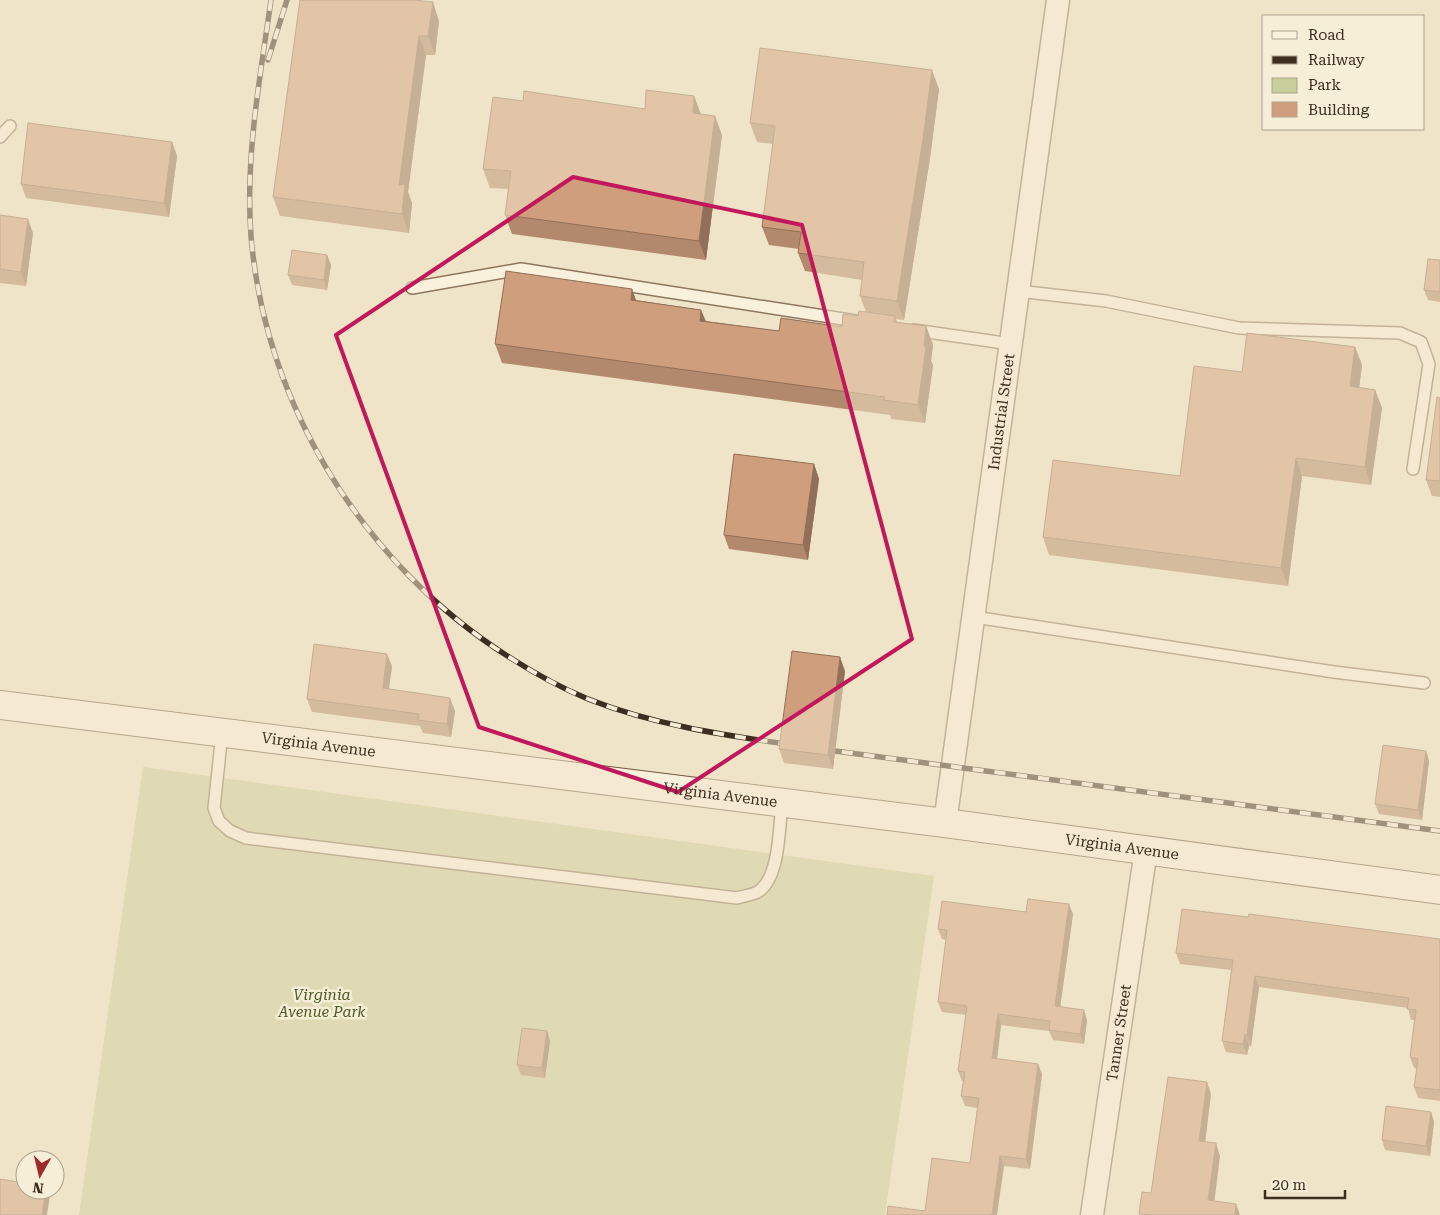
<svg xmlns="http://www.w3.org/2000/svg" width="1440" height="1215" font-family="'Roboto Serif',serif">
	<rect width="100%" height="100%" fill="#f0e4c8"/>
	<path fill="#c9cf9b" d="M143,767L934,876L885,1215H79Z"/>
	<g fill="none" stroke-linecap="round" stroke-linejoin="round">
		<defs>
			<path id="lane" d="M0,137L10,126
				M412,288L521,269L856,321
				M1018,291L1106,301L1239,328L1400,333L1421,342L1429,364L1413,469
				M914,330L1011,344
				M974,617L1334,672L1424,683
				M222,733L214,808L219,821L230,831L246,838L737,898C743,896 754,895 759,891C780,876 779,827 782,803"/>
			<g id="street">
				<path id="s1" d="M945,823L1058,0"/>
				<path id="s2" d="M1092,1215L1146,850"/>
			</g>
			<g id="secondary">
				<path id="s3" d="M0,705L945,823L1440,890"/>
			</g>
		</defs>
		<use href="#lane" stroke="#8d765c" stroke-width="14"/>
		<use href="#street" stroke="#8d765c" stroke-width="25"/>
		<use href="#secondary" stroke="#6f573f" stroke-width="30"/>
		<use href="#lane" stroke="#faf1dc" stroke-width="11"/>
		<use href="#street" stroke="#faf1dc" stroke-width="22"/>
		<use href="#secondary" stroke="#faf1dc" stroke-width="28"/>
		<defs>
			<path id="rail" d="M271,0C260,78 245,157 251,236C265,406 365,566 509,657C534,673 561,688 588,699C654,725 723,735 793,745
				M268,60L287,0
				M820,749L1440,831"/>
		</defs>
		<use href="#rail" stroke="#3d2e20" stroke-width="5.5"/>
		<use href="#rail" stroke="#f7eed8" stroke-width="4" stroke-dasharray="11" stroke-linecap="butt"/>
	</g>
	<path fill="#b2896c" d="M300,0L439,21L435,55H426L408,192L412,203L409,233L280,216L273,197Z
		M939,89L930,158L904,320L896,319L897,322L926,326L933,345L931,361L933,365L925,423L891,419L890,415L502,363L495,344L636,300L701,310L706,321L779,331L842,327L858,316L866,312L860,296L862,280L805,271L798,253L799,249L769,245L762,227L773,144L757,142L750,123Z
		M694,96L701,114L722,135L706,260L512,234L505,215L508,189L490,188L483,169L523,101L645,109Z
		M172,142L177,156L169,217L26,198L21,184Z
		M0,215L33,233L26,286L0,283Z
		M327,255L331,265L327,290L292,285L288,275Z
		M1440,260V302L1428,300L1424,290Z
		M1355,347L1362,365L1359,388L1375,390L1382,408L1371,485L1302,476L1288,586L1049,555L1043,537L1180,476L1242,372Z
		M1440,398V497L1432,496L1426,480Z
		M814,464L819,479L808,560L729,549L724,535Z
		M392,666L389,689L455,711L451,737L423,733L420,726L312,712L307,699Z
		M845,671L833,769L784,763L779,749Z
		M1426,751L1429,761L1422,820L1379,814L1375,804Z
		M1026,912L1073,914L1060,1007L1087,1020L1084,1044L1053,1040L1049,1031L1001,1025L997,1059L1042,1074L1030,1169L1004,1166L925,1211L970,1163L977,1108L965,1106L961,1096L963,1081H962L958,1071L966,1015L942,1012L938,1002L946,940L942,939L938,929Z
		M1248,917L1440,939V1101L1418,1098L1414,1087L1417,1069L1414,1068L1410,1057L1414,1020H1411L1408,1008L1259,987L1251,1046H1249L1247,1055L1226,1052L1222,1041L1231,970L1180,964L1176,953Z
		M547,1031L550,1041L545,1078L521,1075L517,1065Z
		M1431,1112L1434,1122L1430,1156L1385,1150L1382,1140Z"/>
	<path fill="#916f58" d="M433,2L439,21L435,55L428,36Z
		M419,36L426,55L408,192L412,203L409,233L402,214L399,185Z
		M932,70L939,89L930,158L904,320L897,301Z
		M694,96L701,115L693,113Z
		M715,116L722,135L706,260L699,241Z
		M172,142L177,156L169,217L164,203Z
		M28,219L33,233L26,286L21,272Z
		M327,255L331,265L327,290L324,280Z
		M632,289L639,308L631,300Z
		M701,310L708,328L700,321Z
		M926,326L933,345L931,361L933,365L925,423L918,405Z
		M1355,347L1362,365L1357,405L1350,386Z
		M1375,390L1382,408L1371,485L1365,467Z
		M1296,458L1302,476L1288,586L1281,568Z
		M814,464L819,479L808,560L803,545Z
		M387,654L392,666L387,701L383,688Z
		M840,657L845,671L833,769L828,755Z
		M450,698L455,711L451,737L447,724Z
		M1426,751L1429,761L1422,820L1418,810Z
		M1069,904L1073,914L1059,1016L1055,1006Z
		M1255,976L1259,987L1251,1046L1247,1035Z
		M1084,1010L1087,1020L1084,1044L1080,1034Z
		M998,1014L1001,1025L996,1068L992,1058Z
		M547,1031L550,1041L545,1078L542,1068Z
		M1245,1035L1249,1046L1247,1055L1243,1044Z
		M1038,1064L1042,1074L1030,1169L1026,1159Z
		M1207,1082L1211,1094L1204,1153L1199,1141Z
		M1431,1112L1434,1122L1430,1156L1426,1146Z
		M1216,1143L1220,1156L1213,1213L1208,1200Z
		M1000,1156L1004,1166L997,1215H992Z
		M46,1190H48L50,1195L47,1215H42Z
		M1236,1204L1240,1215H1235Z"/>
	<path fill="#cf9f7d" stroke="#916f58" d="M300,0H414L433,2L428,36H419L399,185L405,184L402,214L273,197Z
		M760,48L932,70L923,139L897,301L860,296L864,262L798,253L801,232L762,227L775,126L750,123Z
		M646,90L694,96L693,113L715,116L699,241L505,215L511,171L483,169L493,97L523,101L524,91L645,109Z
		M28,123L172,142L164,203L21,184Z
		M0,215L28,219L21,272L0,269Z
		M292,250L327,255L324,280L288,275Z
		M1428,259L1440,260V292L1424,290Z
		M506,271L632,289L631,300L701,310L700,321L779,331L781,318L842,327L843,314L858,316L859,311L895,316L894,322L926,326L924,346L926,347L918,405L884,400L885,397L495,344Z
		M1247,333L1355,347L1350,386L1375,390L1365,467L1296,458L1281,568L1043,537L1053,460L1180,476L1194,366L1242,372Z
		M1437,397L1440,398V481L1426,480Z
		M734,454L814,464L803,545L724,535Z
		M314,644L387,654L383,688L450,698L447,724L418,720L419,714L307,699Z
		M792,651L840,657L828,755L779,749Z
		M1383,745L1426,751L1418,810L1375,804Z
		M1028,899L1069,904L1055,1006L1084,1010L1080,1034L1049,1030L1050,1021L998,1014L992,1058L1038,1064L1026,1159L1000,1156L992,1215H887L888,1206L925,1211L932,1158L970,1163L979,1098L961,1096L965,1072L958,1071L967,1006L938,1002L947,930L938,929L942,901L1026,912Z
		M1182,909L1248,917L1249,914L1440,939V1090L1414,1087L1418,1059L1410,1057L1416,1010L1407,1009L1409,998L1255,976L1247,1035H1245L1243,1044L1222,1041L1233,960L1176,953Z
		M522,1028L547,1031L542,1068L517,1065Z
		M1168,1077L1207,1082L1199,1141L1216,1143L1208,1200L1236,1204L1235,1215H1151L1139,1214L1142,1192L1151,1193Z
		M1386,1106L1431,1112L1426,1146L1382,1140Z
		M0,1179L25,1183V1190H46L42,1215H0Z"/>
	<path d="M0 0H1440V1215H0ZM573,177L802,225L912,639L678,792L479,727L336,335Z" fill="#f0e4c8" fill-opacity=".55" fill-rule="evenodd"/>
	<path fill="none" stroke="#c2185b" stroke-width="4" stroke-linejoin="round" d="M573,177L802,225L912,639L678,792L479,727L336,335Z"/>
	<g text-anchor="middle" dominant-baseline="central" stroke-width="5" stroke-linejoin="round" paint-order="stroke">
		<g font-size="15" fill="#3d2e20" stroke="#f7eed8">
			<text stroke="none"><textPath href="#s1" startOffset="415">Industrial Street</textPath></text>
			<text stroke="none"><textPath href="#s3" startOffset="321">Virginia Avenue</textPath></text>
			<text stroke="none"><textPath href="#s3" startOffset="726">Virginia Avenue</textPath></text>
			<text stroke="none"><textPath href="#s3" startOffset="1131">Virginia Avenue</textPath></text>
			<text stroke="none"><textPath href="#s2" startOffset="184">Tanner Street</textPath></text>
		</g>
		<g font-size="15" font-style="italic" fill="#4d5a26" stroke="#f7eed8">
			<text x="322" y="995">Virginia<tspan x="322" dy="17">Avenue Park</tspan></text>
		</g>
	</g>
	<rect x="1262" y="15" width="162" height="115" fill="#f7eed8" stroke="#ada18e"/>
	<rect x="1272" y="31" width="25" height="8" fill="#faf1dc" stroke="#ada18e"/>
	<text x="1308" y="40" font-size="15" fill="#3d2e20">Road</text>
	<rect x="1272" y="56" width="25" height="8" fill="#3d2e20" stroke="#ada18e"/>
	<text x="1308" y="65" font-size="15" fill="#3d2e20">Railway</text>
	<rect x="1272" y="78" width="25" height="15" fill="#c9cf9b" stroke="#ada18e"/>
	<text x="1308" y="90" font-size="15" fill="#3d2e20">Park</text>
	<rect x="1272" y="102" width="25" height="15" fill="#cf9f7d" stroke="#ada18e"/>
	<text x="1308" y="115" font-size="15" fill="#3d2e20">Building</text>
	<g transform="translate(40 1175) rotate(188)"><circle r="24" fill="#f7eed8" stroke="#ada18e"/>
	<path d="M0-4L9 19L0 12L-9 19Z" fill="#9e2a2b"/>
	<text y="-8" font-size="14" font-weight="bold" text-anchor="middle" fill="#3d2e20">N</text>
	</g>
	<path d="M1265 1190v8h80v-8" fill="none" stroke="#3d2e20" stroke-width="2.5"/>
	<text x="1272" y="1190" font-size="15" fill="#3d2e20" stroke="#f7eed8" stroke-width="4" paint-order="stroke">20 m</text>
</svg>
